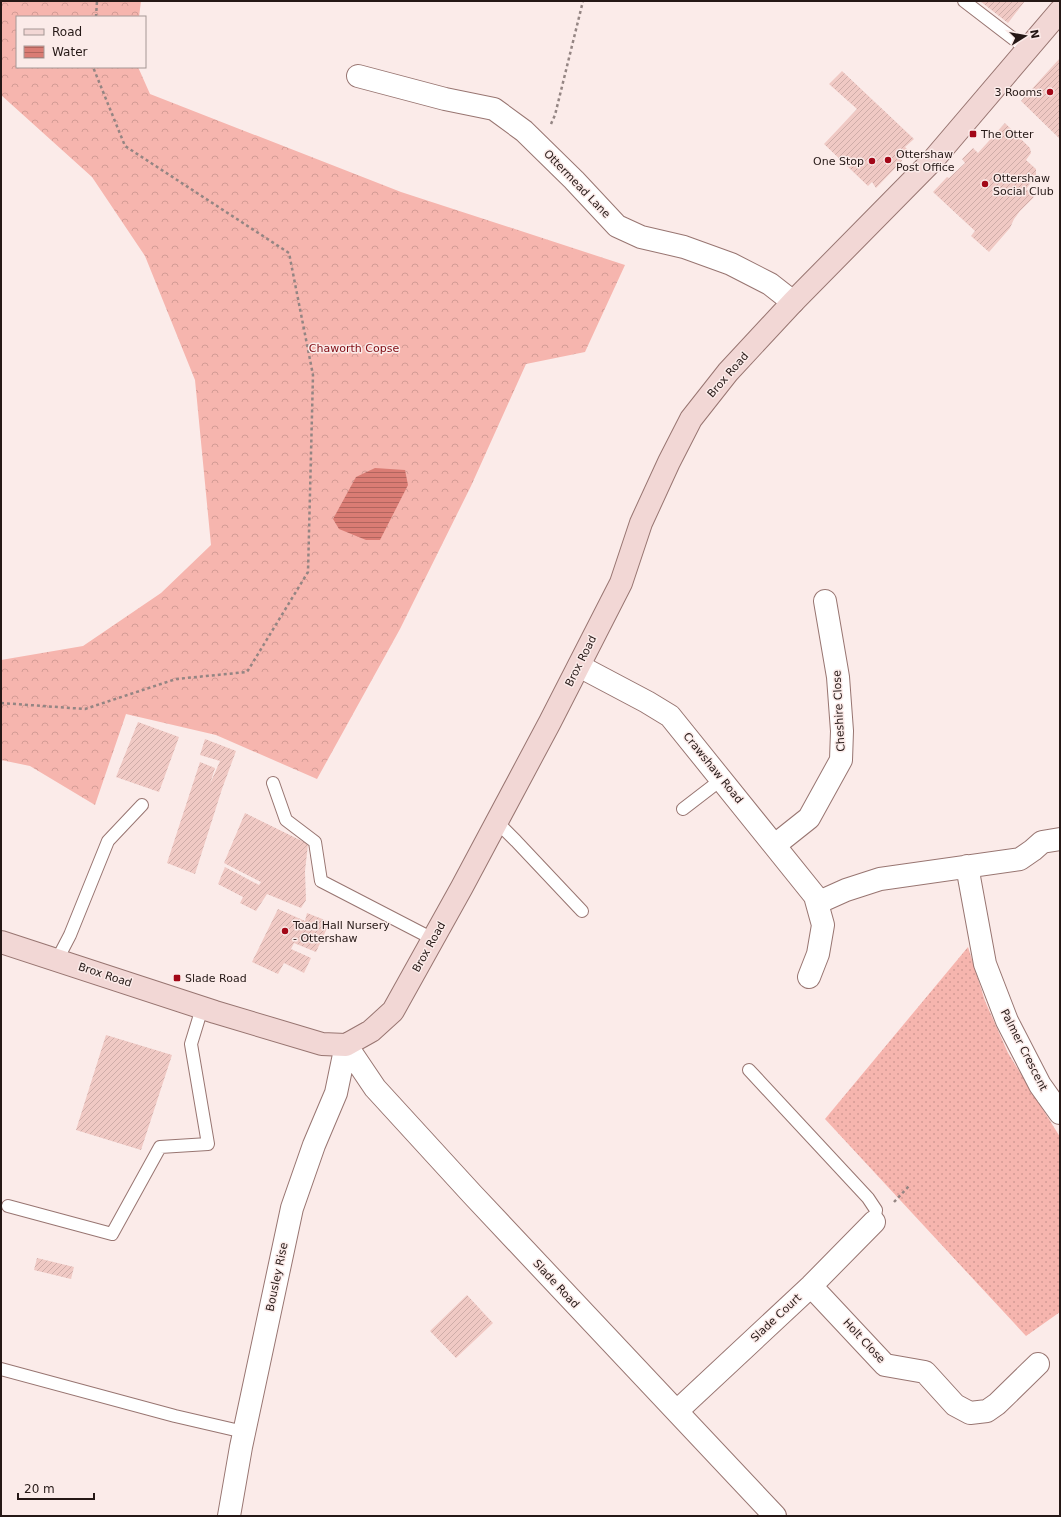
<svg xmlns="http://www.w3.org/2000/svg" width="1061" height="1517" font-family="'DejaVu Sans',sans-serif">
	<defs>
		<pattern id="grass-dots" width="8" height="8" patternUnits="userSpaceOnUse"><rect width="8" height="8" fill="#f6b5ae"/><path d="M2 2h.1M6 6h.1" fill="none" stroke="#d39b95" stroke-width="1.8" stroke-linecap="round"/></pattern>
		<pattern id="forest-crowns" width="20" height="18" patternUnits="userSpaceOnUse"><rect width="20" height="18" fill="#f6b5ae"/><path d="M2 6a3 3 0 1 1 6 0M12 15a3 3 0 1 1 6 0" fill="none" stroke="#d39b95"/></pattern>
		<pattern id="water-rules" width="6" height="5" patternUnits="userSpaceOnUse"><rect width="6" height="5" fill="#da7c74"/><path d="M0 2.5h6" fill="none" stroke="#b1655e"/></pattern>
		<pattern id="building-hatch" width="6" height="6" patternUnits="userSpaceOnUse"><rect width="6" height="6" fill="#f0c9c4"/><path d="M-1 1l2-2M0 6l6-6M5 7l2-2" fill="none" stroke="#ceaca8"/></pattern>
	</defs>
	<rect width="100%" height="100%" fill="#fbebe9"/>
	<path fill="url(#grass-dots)" d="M968,947L985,1001L1008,1053L1060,1137V1312L1026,1336L825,1119Z"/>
	<path fill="url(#forest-crowns)" d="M1,1H141L139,17H17V67H138L150,94L401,192L625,265L585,352L526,364L471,486L400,629L317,779L216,735L126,714L95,805L30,766L1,760V660L83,646L161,593L211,545L195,380L145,256L92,177L1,95Z"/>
	<path fill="url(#water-rules)" d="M375,468L405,470L408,485L380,540H366L339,529L333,519L356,477Z"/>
	<path fill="url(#building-hatch)" d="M980,1H1025L1008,23Z
		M1060,58V139L1021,101Z
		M842,71L914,139L905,147L908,150L900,158L902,161L876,188L872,182L868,186L824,144L857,109L829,84Z
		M1005,123L1030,148L1031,153L1026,160L1036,169V176L1026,189L1034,197L1020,211L1014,219L1010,228L989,252L971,236L975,231L933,192L947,177L949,178L965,163L962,159L973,148L978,153Z
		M138,722L179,737L159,792L116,777Z
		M205,739L236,751L222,789L195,874L167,863L200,762L215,768L210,784L220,761L200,755Z
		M245,813L308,844L305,871L306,900L301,908L267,894L256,911L240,903L243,897L218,884L225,867L259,885L261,882L224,863Z
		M278,909L305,921L307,913L330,922L316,952L294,943L291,949L311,958L304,973L284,963L278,974L252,962Z
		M106,1035L172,1055L141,1150L76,1130Z
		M37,1258L74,1267L71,1279L34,1270Z
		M467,1295L493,1323L456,1358L430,1331Z"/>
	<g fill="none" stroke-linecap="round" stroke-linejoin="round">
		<defs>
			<path id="lane" d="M964,1L1028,50
				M273,783L286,820L315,842L321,881L433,939
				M683,809L722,779
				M497,822L516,841L582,911
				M57,960L70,935L108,841L142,805
				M749,1070L868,1198L876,1210L874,1222
				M8,1206L112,1234L160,1147L208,1144L191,1044L202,1008
				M1,1369L175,1416L244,1432"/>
			<path id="street" d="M358,76L445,99L494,109L524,131L574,180L617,226L641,237L684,247L731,264L770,284L793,302
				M579,666L647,702L670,716L815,896L823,925L818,954L809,977
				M775,845L809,818L841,760L842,731L838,677L825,601
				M967,866L985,964L1007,1021L1040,1085L1060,1113
				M817,903L846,890L880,879L1020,859L1033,850L1042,842L1060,839
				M346,1045L375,1088L472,1194L775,1516
				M811,1286L885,1365L925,1372L955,1405L970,1413L987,1411L997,1404L1038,1364
				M677,1411L811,1286L874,1222
				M229,1516L241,1447L292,1208L314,1145L336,1093L346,1045"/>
			<path id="secondary" d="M1,942L215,1012L322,1044L346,1045L371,1031L393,1011L462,887L550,722L621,583L641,523L669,462L691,419L728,372L793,302L933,160L1060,11"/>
		</defs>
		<use href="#lane" stroke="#987571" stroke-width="14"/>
		<use href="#street" stroke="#987571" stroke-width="24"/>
		<use href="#secondary" stroke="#987571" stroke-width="24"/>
		<path stroke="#948583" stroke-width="2.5" stroke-dasharray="3 3" stroke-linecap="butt" d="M96,17L97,1
			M551,124L555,115L583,1
			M1,703L85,709L176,679L247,672L308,572L313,375L289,253L125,146L93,67
			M894,1202L910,1185"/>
		<use href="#lane" stroke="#fff" stroke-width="12"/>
		<use href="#street" stroke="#fff" stroke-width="22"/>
		<use href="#secondary" stroke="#f2d7d5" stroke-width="22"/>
	</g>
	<g fill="#a20717" stroke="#fbebe9" stroke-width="1.5">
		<circle cx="1050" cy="92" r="4"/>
		<rect x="969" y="130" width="8" height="8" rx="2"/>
		<circle cx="888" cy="160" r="4"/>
		<circle cx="872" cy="161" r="4"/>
		<circle cx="985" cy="184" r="4"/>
		<circle cx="285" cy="931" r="4"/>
		<rect x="173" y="974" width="8" height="8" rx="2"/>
	</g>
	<g text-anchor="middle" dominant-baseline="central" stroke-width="3" stroke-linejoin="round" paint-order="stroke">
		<g font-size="11" fill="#251816" stroke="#fbebe9" text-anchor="start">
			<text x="1042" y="92" text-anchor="end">3 Rooms</text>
			<text x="981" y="134">The Otter</text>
			<text x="896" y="154">Ottershaw<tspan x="896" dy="13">Post Office</tspan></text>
			<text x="864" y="161" text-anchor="end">One Stop</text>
			<text x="993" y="178">Ottershaw<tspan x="993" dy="13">Social Club</tspan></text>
			<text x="293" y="925">Toad Hall Nursery<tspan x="293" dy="13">- Ottershaw</tspan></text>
			<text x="185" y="978">Slade Road</text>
		</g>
		<g font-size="11" fill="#251816" stroke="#fbebe9">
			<text transform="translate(577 184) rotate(46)">Ottermead Lane</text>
			<text transform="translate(728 375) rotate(-49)">Brox Road</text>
			<text transform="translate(581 661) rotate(-63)">Brox Road</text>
			<text transform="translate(839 711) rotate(-93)">Cheshire Close</text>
			<text transform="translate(713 768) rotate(51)">Crawshaw Road</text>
			<text transform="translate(429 947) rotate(-61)">Brox Road</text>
			<text transform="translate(105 975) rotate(18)">Brox Road</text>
			<text transform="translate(1024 1050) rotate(63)">Palmer Crescent</text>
			<text transform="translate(277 1277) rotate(-78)">Bousley Rise</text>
			<text transform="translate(556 1284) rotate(47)">Slade Road</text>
			<text transform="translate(776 1318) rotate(-43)">Slade Court</text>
			<text transform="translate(864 1341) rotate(47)">Holt Close</text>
		</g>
		<g font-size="11" fill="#810c14" stroke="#fbebe9">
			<text x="354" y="348">Chaworth Copse</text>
		</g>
	</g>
	<rect width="1061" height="1517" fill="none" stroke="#251816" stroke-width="4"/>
	<rect x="16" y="16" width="130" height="52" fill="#fbebe9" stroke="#a59795"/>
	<rect x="24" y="29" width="20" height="6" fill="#f2d7d5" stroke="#a59795"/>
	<text x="52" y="36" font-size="12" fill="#251816">Road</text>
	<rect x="24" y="46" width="20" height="12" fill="url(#water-rules)" stroke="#a59795"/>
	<text x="52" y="56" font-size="12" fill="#251816">Water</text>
	<g transform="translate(1025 36) rotate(79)" stroke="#fbebe9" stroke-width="3" paint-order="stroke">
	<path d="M0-3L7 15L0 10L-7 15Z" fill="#251816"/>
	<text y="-6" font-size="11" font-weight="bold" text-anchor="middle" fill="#251816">N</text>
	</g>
	<path d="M18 1493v6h76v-6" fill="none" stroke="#251816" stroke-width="2"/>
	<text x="24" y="1493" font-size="12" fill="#251816" stroke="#fbebe9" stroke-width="3" paint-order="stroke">20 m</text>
</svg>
